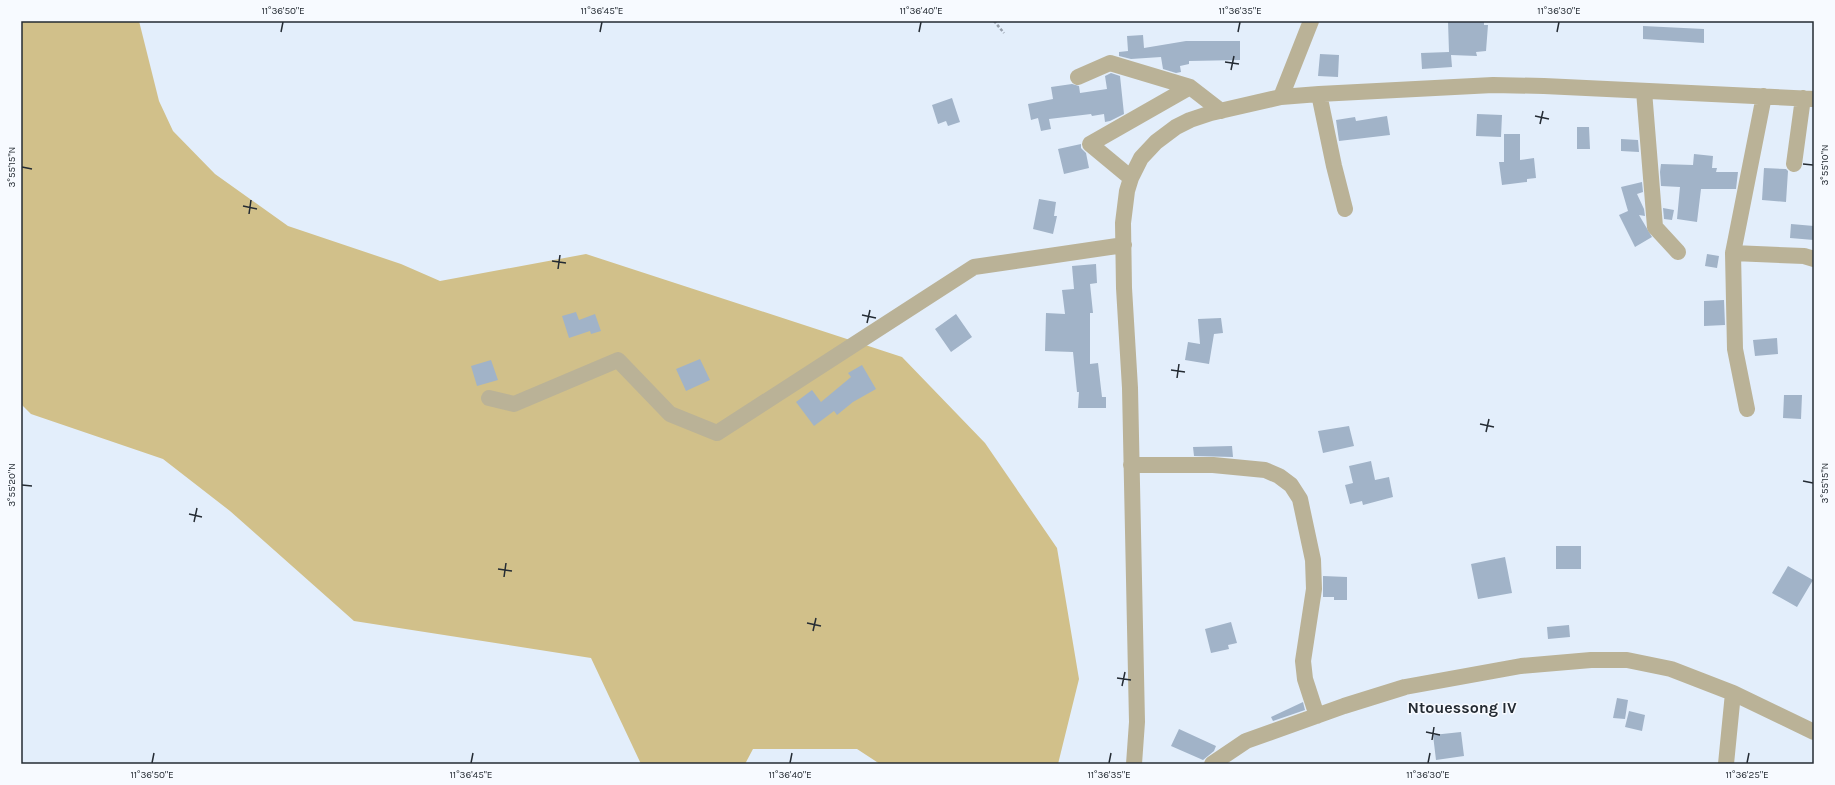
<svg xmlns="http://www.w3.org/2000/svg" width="1835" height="785" font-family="Karla,sans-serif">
	<rect width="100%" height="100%" fill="#e3eefb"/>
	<path fill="#d1c08a" d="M21,21H139L159,101L173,131L215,174L288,226L401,264L440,281L586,254L902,357L985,443L1057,548L1079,679L1058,764H880L857,749H753L745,764H641L591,658L354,621L230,511L163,459L31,414L21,404Z"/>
	<path fill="#a1b3c8" d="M1448,21H1484V25H1488L1486,51L1476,52L1477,56L1451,55L1452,67L1422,69L1421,53L1449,52Z
		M1643,26L1704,29V43L1643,39Z
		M1143,35L1144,48L1186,41H1240V60L1189,61V64L1180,66L1181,72L1176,73L1163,69L1161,57L1131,59L1119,56V52L1128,51L1127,36Z
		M1320,54L1339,55L1338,77L1318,76Z
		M1111,73L1120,76L1124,114L1110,121L1105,122L1104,114L1092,116L1091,114L1049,119L1051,129L1041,131L1038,118L1031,120L1028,104L1053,99L1051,87L1072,84L1079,86L1080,93L1107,89L1105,76Z
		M952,98L960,122L948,126L946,121L938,124L932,105Z
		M1477,114L1502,115L1501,137L1476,136Z
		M1387,116L1390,135L1339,141L1336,120L1355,117L1356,121Z
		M1577,127H1589L1590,149H1577Z
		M1504,134H1520V160L1534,158L1536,178L1527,179V182L1502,185L1499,162H1504Z
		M1621,139L1638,140L1639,152L1621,151Z
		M1081,144V148L1086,153L1089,168L1064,174L1058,149Z
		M1694,154L1713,156L1712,168H1717L1716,172H1738L1736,189H1701L1697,222L1677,219L1680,187L1661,186L1660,172L1661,164L1693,165Z
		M1764,168L1786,169L1788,171L1786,202L1762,200Z
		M1642,182L1643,192L1637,194L1644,209L1645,216L1639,215L1652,237L1635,247L1619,215L1628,211L1621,187Z
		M1039,199L1056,202L1054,216H1057L1053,234L1033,229Z
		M1663,208L1674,210L1672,220L1664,219Z
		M1791,224L1814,226V240L1790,238Z
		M1707,254L1719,256L1717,268L1705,266Z
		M1096,264L1097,283L1090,284L1093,313H1090V364L1098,363L1102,397H1106V408H1078L1079,392H1077L1073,352L1045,351L1046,313L1065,314L1062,290L1074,289L1072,266Z
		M1724,300L1725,325L1704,326V301Z
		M576,312L579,320L595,314L601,331L591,334L590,331L569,338L562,316Z
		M956,314L972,337L951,352L935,329Z
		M1221,318L1223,333L1214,334L1209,364L1185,360L1188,342L1200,344L1198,319Z
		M1777,338L1778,354L1755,356L1753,340Z
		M700,359L710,380L686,391L676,369Z
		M491,360L498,380L477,386L471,366Z
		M862,365L876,389L853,402L837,415L834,411L814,426L796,402L812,390L821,402L851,377L848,373Z
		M1784,395H1802L1801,419L1783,418Z
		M1349,426L1354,446L1323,453L1318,431Z
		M1232,446L1233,457L1194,456L1193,447Z
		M1371,461L1375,480L1389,477L1393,497L1363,505L1362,501L1350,504L1345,485L1353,483L1349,466Z
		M1556,546H1581V569H1556Z
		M1505,557L1512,593L1478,599L1471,564Z
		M1788,566L1813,580L1797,607L1772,593Z
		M1323,576L1347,577V600H1334V597H1323Z
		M1231,622L1237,643L1228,645L1229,649L1211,653L1205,629Z
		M1569,625L1570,637L1548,639L1547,627Z
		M1617,698L1628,700L1625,719L1613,718Z
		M1303,702L1305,710L1273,721L1271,717Z
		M1629,711L1645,715L1642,731L1625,727Z
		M1179,729L1216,746L1214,751L1203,760L1171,746Z
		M1461,732L1464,756L1436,760L1433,735Z"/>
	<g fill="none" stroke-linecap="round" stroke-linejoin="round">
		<path stroke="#97a0ac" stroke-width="2.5" stroke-dasharray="3 2" stroke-linecap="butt" d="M994,21L1004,33"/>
		<path stroke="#bab297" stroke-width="16" d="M1078,77L1110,63L1190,87L1221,111
			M1644,91L1655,227L1678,252
			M1319,94L1334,166L1345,209
			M1281,97L1311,21
			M1794,164L1803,98
			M1131,178L1090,144L1190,87
			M1733,253L1804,256L1814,259
			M489,398L514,404L618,360L670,414L717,433L974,267L1124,245
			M1747,409L1735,349L1733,253L1764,96
			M1131,465H1213L1265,470L1279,476L1291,485L1300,499L1313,560L1314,589L1303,661L1305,679L1317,716
			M1134,764L1137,722L1135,627L1130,388L1124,288L1123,223L1127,191L1131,178L1141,158L1156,142L1176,127L1190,120L1211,113L1281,97L1319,94L1493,85L1544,86L1814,99
			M1212,764L1246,741L1344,706L1405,687L1521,666L1591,660H1627L1671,669L1733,693L1814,732
			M1726,764L1733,693"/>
	</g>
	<path fill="none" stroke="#242b33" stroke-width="1.5" d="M281,32L283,22M600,32L602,22M919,32L921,22M1238,32L1240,22M1557,32L1559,22M1225,62L1239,64M1231,70L1234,56M1535,116L1549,119M1540,124L1543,111M1803,164L1813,165M22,167L32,169M243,206L257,209M249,214L251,200M552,261L566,263M558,269L560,255M862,315L876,318M867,323L870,310M1171,370L1185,372M1177,378L1179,364M1480,424L1494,427M1486,432L1489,419M1803,481L1813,483M22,485L32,486M189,514L202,517M194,522L197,508M498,569L512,571M504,577L506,563M807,623L821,626M813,631L816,618M1117,678L1131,680M1122,686L1125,672M1426,732L1440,735M1432,740L1434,727M152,763L154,753M471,763L473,753M790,763L792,753M1109,763L1111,753M1428,763L1430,753M1747,763L1749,753"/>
	<g text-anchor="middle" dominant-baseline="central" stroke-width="3" stroke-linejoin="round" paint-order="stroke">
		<g font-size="16" font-weight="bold" fill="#242b33" stroke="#f7faff">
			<text x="1462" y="707">Ntouessong IV</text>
		</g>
	</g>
	<rect width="1835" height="785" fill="none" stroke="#f7faff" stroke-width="44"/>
	<rect x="22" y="22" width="1791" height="741" fill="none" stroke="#242b33" stroke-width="1.5"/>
	<g font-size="10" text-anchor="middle" fill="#242b33">
		<text x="283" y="14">11°36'50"E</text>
		<text x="602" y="14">11°36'45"E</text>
		<text x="921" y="14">11°36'40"E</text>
		<text x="1240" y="14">11°36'35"E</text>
		<text x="1559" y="14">11°36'30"E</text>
		<text transform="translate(1824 165) rotate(-90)" y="4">3°55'10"N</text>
		<text transform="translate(11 167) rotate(-90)" y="4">3°55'15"N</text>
		<text transform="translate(1824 483) rotate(-90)" y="4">3°55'15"N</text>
		<text transform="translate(11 485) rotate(-90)" y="4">3°55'20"N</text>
		<text x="152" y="778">11°36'50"E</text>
		<text x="471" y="778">11°36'45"E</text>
		<text x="790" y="778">11°36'40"E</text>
		<text x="1109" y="778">11°36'35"E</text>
		<text x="1428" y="778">11°36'30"E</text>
		<text x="1747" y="778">11°36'25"E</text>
	</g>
</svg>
